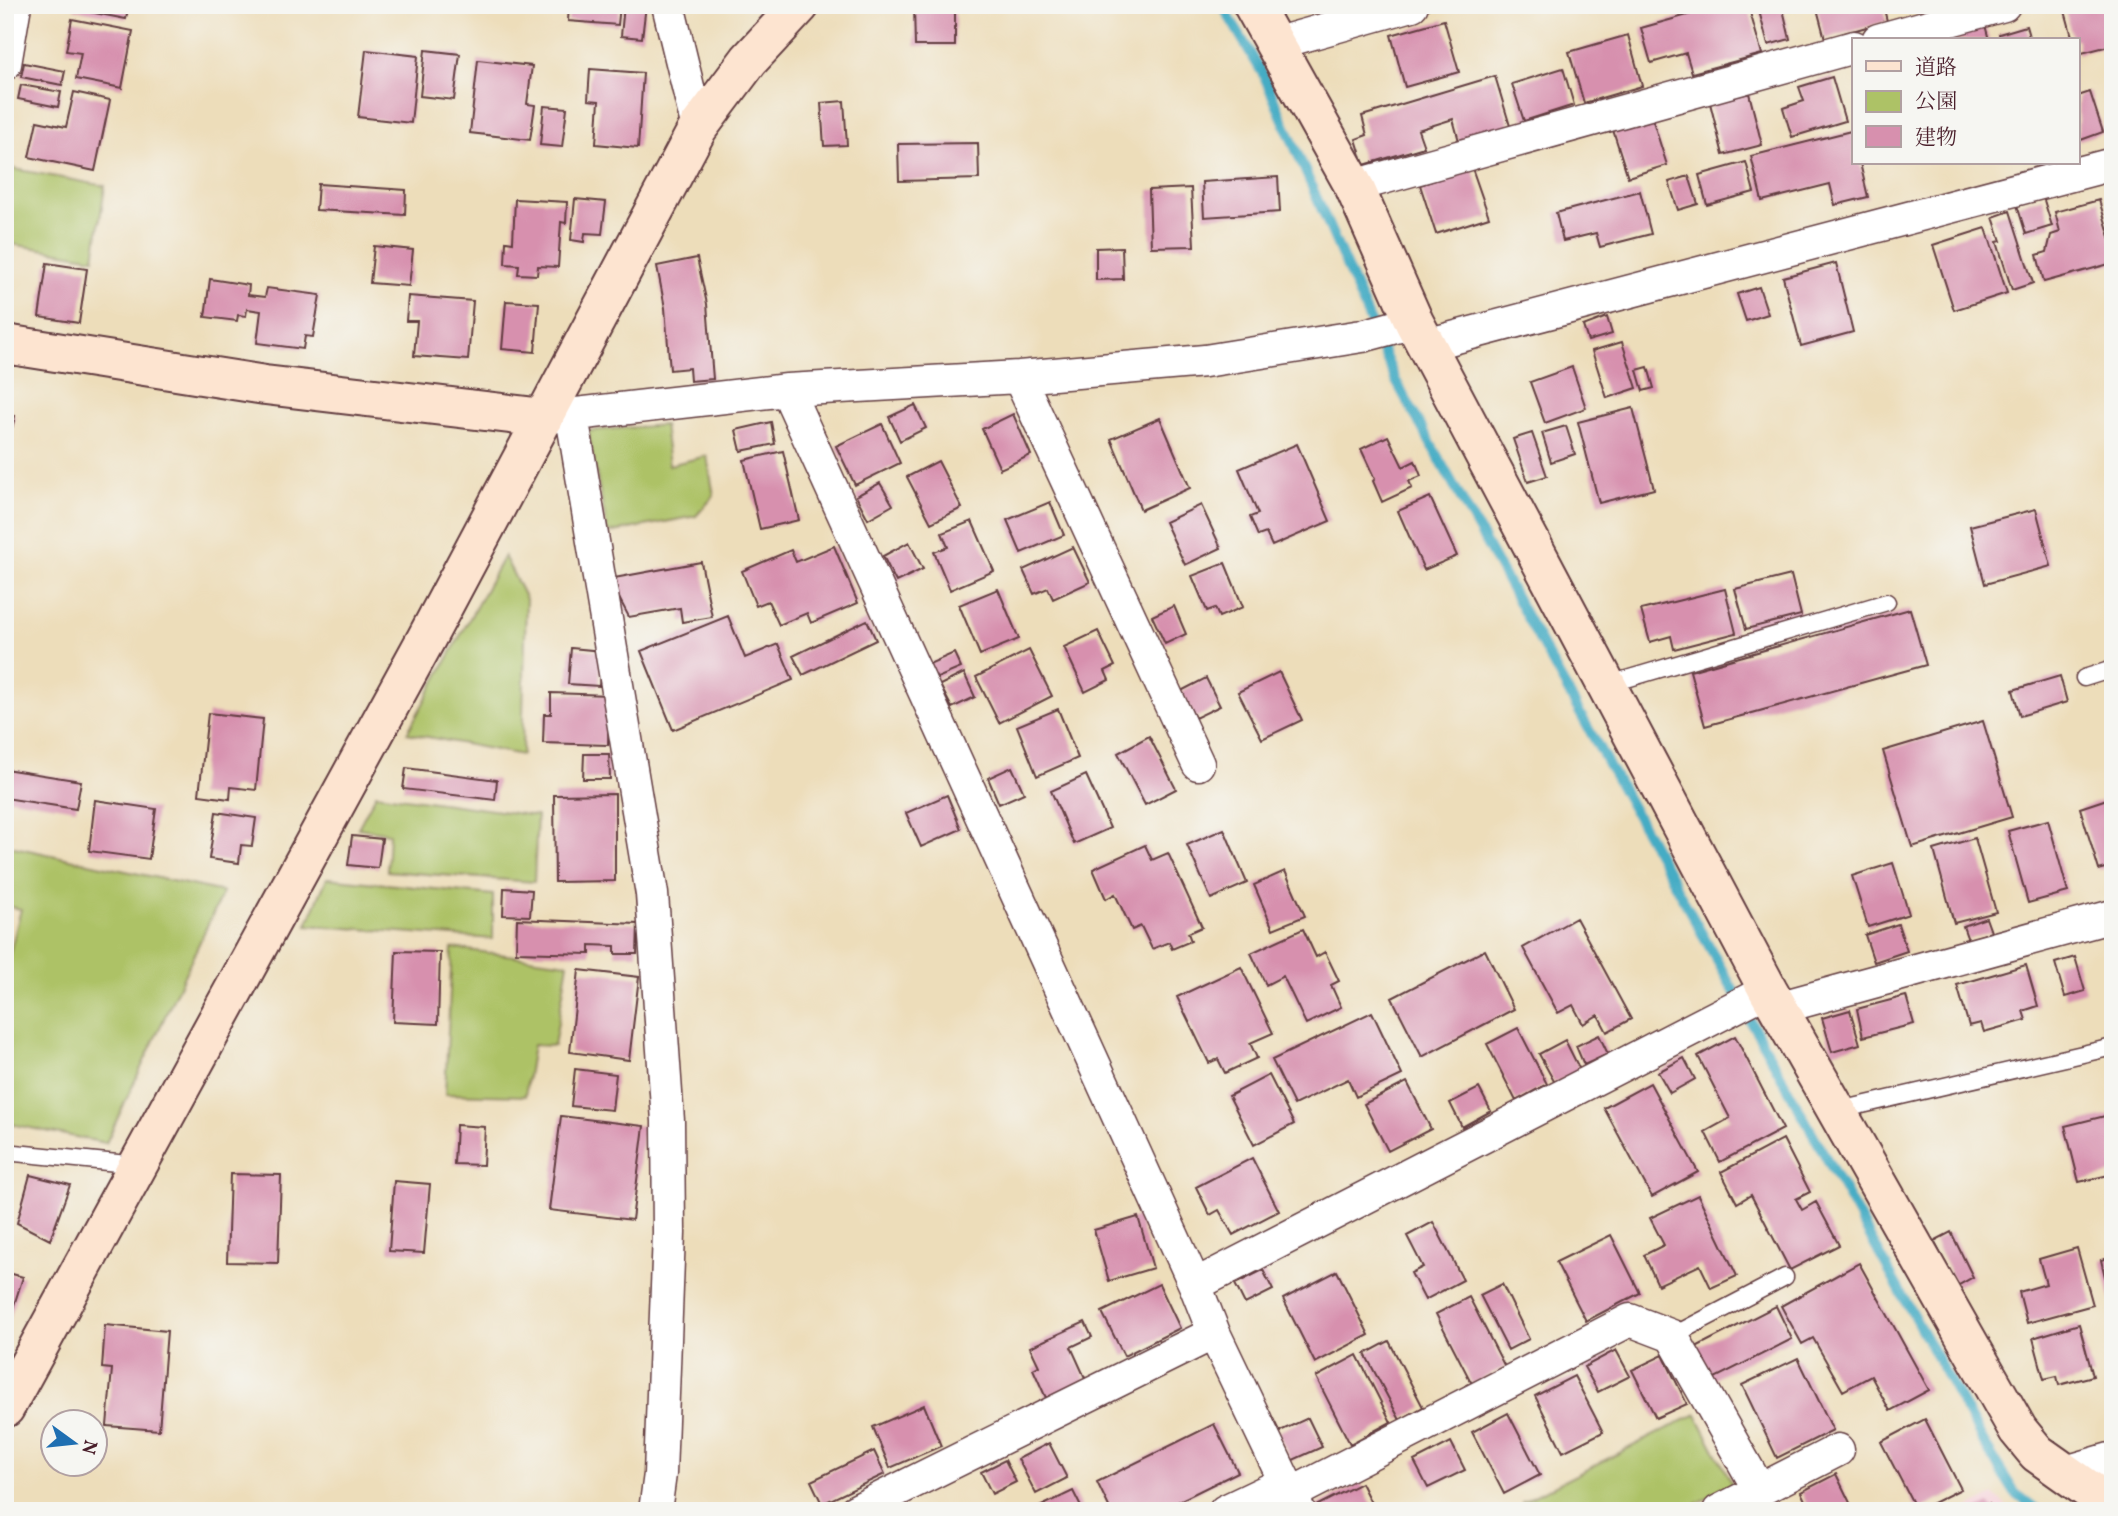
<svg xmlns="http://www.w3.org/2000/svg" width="2118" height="1516" font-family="Vollkorn,'Noto Serif JP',serif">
	<rect width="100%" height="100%" fill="#f6f6f2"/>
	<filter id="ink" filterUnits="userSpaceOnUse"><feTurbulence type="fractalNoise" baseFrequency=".0143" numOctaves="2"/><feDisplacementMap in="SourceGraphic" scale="14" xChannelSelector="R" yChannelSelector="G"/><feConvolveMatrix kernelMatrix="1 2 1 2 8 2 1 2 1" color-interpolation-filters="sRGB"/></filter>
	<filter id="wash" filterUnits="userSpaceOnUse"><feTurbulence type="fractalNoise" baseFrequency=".00686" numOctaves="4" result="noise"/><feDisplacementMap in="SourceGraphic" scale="28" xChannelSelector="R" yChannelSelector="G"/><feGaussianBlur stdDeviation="1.57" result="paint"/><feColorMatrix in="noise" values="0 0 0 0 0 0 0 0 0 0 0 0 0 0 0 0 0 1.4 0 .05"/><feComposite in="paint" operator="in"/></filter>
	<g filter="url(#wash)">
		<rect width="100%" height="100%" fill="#edddba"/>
		<path fill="#f6cfd8" d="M1994,1495L2012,1511H1963Z"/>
		<path fill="#adc266" stroke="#7c7048" stroke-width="2" d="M9,168L105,186L94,258L5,243V201Z
			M664,425L669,465L707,456L714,496L696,516L608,533L588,431Z
			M504,556L526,599L522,755L407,733Z
			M376,794L537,816L534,882L387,871L389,833L358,828Z
			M5,845L223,892L106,1143L5,1123V972L21,909L5,906Z
			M327,878L493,895V939L307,925Z
			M452,948L568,963L554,1046L533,1045L525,1096L445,1094Z
			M1696,1414L1733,1485L1682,1511H1526L1522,1502Z"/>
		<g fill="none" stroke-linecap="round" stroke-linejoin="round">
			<path stroke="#45acc4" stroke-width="10" d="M1222,5L1264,76L1396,381L1988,1450L2015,1493L2039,1511"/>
		</g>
		<g id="blocks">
			<path fill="#d790ae" d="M74,5H129L126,19L74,9Z
				M569,5H620L618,25L568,21Z
				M624,5H646L642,38L621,36Z
				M914,5H964V8H955V46H915Z
				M1723,5H1748L1762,54L1692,73L1686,53L1651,63L1641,28Z
				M1766,5H1782L1790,39L1768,45L1758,7Z
				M1816,5H1883L1887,21L1825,39Z
				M2088,5H2113V45L2078,54V40H2073L2065,11Z
				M72,19L133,31L122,88L76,79L81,53L66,51Z
				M1444,20L1459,72L1405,87L1391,35Z
				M1985,25L1989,40H1941L1940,37Z
				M2026,26L2030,40H2001L1999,34Z
				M1628,35L1642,86L1584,103L1569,52Z
				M366,50L418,56L411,123L358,117Z
				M425,50L460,54L454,100L420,96Z
				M478,60L532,66L527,104L535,105L530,140L470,133Z
				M24,63L65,71L62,85L21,77Z
				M1563,68L1574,105L1524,121L1512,84Z
				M590,69L643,73L638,148L596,144L599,101L588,100Z
				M1495,76L1510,126L1459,141L1453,119L1418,130L1424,147L1364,165L1356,139L1367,135L1362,116Z
				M1832,77L1845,121L1792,137L1783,108L1804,101L1799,87Z
				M21,85L61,92L58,107L18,99Z
				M74,92L110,100L95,171L29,157L37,121L66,127Z
				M2090,92L2103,132L2078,141V96Z
				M1749,93L1762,145L1723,155L1710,103Z
				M844,101L847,145L824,146L821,103Z
				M544,106L567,108L562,147L540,145Z
				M1652,118L1667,165L1628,177L1613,130Z
				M1851,131L1854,140V163H1860L1868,197L1835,205L1830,184L1762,201L1751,156Z
				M978,143L979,179L899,181L898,144Z
				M1746,162L1754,192L1707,205L1699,175Z
				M1472,168L1489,217L1436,234L1420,185Z
				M1689,176L1698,204L1678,210L1669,182Z
				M1278,177L1280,212L1204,217L1202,182Z
				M318,184L406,190L405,215L316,210Z
				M1191,188L1194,246L1151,247L1149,190Z
				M1640,191L1651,234L1600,247L1596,233L1563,241L1556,213Z
				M2043,197L2052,226L2026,234L2017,205Z
				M515,199L567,202L566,223L561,222L558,267L538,266L537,275L518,274L519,265L505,264L506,241L513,242Z
				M575,199L606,202L602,234L585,233L584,242L571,240Z
				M2099,200L2113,247V263L2044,282L2037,255L2047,252L2051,235L2060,232L2055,212Z
				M2010,211L2033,283L2012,290L1997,242L2001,241L1993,217Z
				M1986,228L2007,293L1954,310L1933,245Z
				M374,246L413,250L409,286L370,283Z
				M1122,247L1123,279L1096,280V248Z
				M697,258L707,304L713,379L690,381L689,368L670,370L665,308L657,266Z
				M47,263L87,269L79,323L39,317Z
				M1836,263L1853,332L1801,346L1783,277Z
				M210,279L249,285L248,295L265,297L267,288L320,295L313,337L305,336L303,349L257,343L261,311L247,309L246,316L238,315L237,321L205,317Z
				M1759,287L1768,314L1746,321L1737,294Z
				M408,296L473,301L468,360L414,356L417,321H406Z
				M506,301L539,303L535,352L502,349Z
				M1607,317L1612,334L1588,341L1583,326Z
				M1622,342L1637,388L1607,398L1592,351Z
				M1572,367L1586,408L1545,423L1530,382Z
				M1648,367L1654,388L1643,391L1637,370Z
				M915,405L926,428L900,441L889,417Z
				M1633,408L1654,489L1599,503L1578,422Z
				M5,413L15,416L6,453L5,452Z
				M1013,414L1031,455L1000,469L982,429Z
				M1160,418L1190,488L1141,510L1111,439Z
				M771,422L775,444L741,451L736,430Z
				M882,424L900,463L855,485L836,446Z
				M1566,426L1575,454L1551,462L1542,433Z
				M1532,433L1547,476L1528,482L1513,439Z
				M1388,436L1403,467L1415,461L1421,476L1409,481L1412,488L1382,502L1373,481L1375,479L1361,449Z
				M1297,444L1330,521L1272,546L1266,533L1258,536L1250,517L1258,514L1239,469Z
				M783,451L799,520L760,529L744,460Z
				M938,461L962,508L931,523L907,477Z
				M880,483L893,505L868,519L856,496Z
				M1430,497L1457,556L1424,570L1398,511Z
				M1050,502L1064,535L1021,553L1007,520Z
				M1201,505L1221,548L1185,565L1165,522Z
				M2036,509L2051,566L1985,584L1970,526Z
				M972,521L994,571L950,590L934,552L948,547L942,533Z
				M909,542L923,569L896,582L883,556Z
				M834,546L858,603L811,623L807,613L779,625L768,601L756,606L742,571L791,550L796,562Z
				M1073,547L1090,582L1053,599L1048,588L1034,594L1023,570Z
				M701,562L712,617L682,622L680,608L629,617L609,579Z
				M1225,563L1243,607L1219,617L1215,608L1207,611L1192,576Z
				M1791,575L1801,615L1746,629L1735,589Z
				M998,589L1019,639L980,655L959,605Z
				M1725,589L1736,633L1674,649L1671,636L1650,642L1641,610Z
				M1174,606L1186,634L1165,644L1152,616Z
				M1910,609L1926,665L1705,726L1690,671Z
				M728,616L745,658L778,644L793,680L673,730L641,651Z
				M867,620L876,640L803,675L793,656Z
				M1098,631L1115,666L1105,671L1109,680L1085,692L1064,647Z
				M571,648L602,651L599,686L568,684Z
				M1029,650L1052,696L999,723L976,677Z
				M954,653L961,668L935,679L929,664Z
				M1279,672L1302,720L1262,739L1238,692Z
				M964,673L975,697L952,708L940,685Z
				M2060,676L2067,702L2020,716L2013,690Z
				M1206,678L1220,706L1195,718L1181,691Z
				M551,693L609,695L608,745L543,743L544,714H551Z
				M1058,709L1078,758L1037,776L1017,726Z
				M208,713L263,719L256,790L231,787L230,799L199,795Z
				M1983,721L2012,817L1912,847L1883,751Z
				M1149,736L1176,789L1145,805L1118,753Z
				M584,754H609L610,779H583Z
				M1012,767L1024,793L999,804L988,778Z
				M406,768L497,780L495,800L403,789Z
				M5,769L81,781L76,809L5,798Z
				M1086,775L1110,828L1074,844L1051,791Z
				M615,794V881L555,882L554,795Z
				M947,795L961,829L921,847L906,813Z
				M2113,797V866L2099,870L2080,808Z
				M95,800L156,809L149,859L89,851Z
				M216,812L256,818L252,846L241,845L239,863L209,859Z
				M2048,820L2068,892L2028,903L2008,831Z
				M1224,829L1247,883L1211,899L1187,845Z
				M352,836L382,839L378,868L348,865Z
				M1975,838L1996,912L1954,923L1934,850Z
				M1145,845L1152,860L1168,853L1202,927L1188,933L1191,941L1172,949L1169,942L1152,949L1141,926L1132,930L1115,894L1106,899L1093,869Z
				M1893,863L1909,914L1868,927L1852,876Z
				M1285,871L1305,916L1273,929L1254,885Z
				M504,888L532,890L530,916L503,915Z
				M1576,918L1631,1019L1607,1032L1598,1015L1583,1024L1573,1005L1558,1013L1523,948Z
				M1986,918L1991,932L1968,940L1963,926Z
				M517,919L638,924L637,954H615V946L590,945V954L516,952Z
				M1898,924L1907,951L1874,962L1865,935Z
				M1303,929L1316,957L1325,952L1339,981L1331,985L1341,1007L1306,1024L1283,976L1266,985L1251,953Z
				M1485,950L1514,1009L1422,1057L1392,998Z
				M396,951L440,952L438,1024L393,1022Z
				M2075,957L2085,991L2065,997L2055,963Z
				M2026,965L2038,1006L2023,1011L2026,1020L1984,1032L1981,1023L1969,1026L1957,985Z
				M1241,967L1273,1033L1250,1043L1257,1058L1225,1073L1218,1059L1209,1063L1177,997Z
				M579,970L639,977L629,1060L570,1052Z
				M1906,996L1914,1024L1863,1037L1857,1009Z
				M1850,1010L1860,1044L1832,1052L1822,1018Z
				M1372,1012L1402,1075L1356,1097L1348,1079L1294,1105L1272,1060Z
				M1518,1028L1547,1084L1516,1101L1487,1044Z
				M1599,1035L1608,1054L1584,1065L1576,1046Z
				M1735,1036L1783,1129L1720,1162L1705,1132L1730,1118L1698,1056Z
				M1565,1040L1580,1070L1555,1083L1539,1054Z
				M1684,1058L1695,1079L1670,1093L1658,1072Z
				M575,1069L616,1074L612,1110L571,1106Z
				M1269,1075L1294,1124L1254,1145L1229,1096Z
				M1407,1082L1431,1129L1388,1151L1364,1104Z
				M1650,1083L1698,1172L1652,1197L1604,1108Z
				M1479,1088L1491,1111L1462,1127L1450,1103Z
				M2113,1114V1174L2079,1182L2065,1126Z
				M561,1116L644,1126L632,1220L549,1210Z
				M456,1125L485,1127L483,1165L454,1164Z
				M1783,1139L1810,1192L1796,1199L1802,1210L1816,1202L1839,1245L1790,1270L1751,1195L1737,1203L1721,1172Z
				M1252,1158L1279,1211L1233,1235L1219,1210L1210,1215L1196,1187Z
				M230,1174L281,1175L278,1263L227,1262Z
				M30,1175L70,1185L50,1240L17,1223Z
				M394,1181L430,1184L424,1253L389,1251Z
				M1698,1195L1737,1276L1711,1288L1700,1265L1658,1285L1644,1255L1664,1245L1650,1218Z
				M1138,1217L1153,1268L1109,1281L1094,1230Z
				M1433,1222L1463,1280L1425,1300L1411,1273L1423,1267L1407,1236Z
				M1951,1232L1973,1277L1957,1286L1934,1241Z
				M1611,1235L1640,1293L1586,1321L1556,1262Z
				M2077,1248L2093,1305L2027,1323L2019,1292L2046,1284L2039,1259Z
				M2113,1257V1305L2112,1306L2101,1260Z
				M1859,1263L1929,1390L1890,1411L1871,1376L1843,1391L1813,1338L1802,1344L1781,1306Z
				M1263,1270L1273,1290L1245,1304L1235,1284Z
				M1337,1271L1369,1335L1315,1363L1283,1299Z
				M5,1272L23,1277L6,1330H5Z
				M1159,1284L1180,1328L1124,1356L1102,1312Z
				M1502,1284L1529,1339L1508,1350L1480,1295Z
				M1469,1297L1505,1367L1472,1384L1436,1314Z
				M1776,1306L1792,1339L1713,1379L1696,1347Z
				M1085,1322L1092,1337L1071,1347L1086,1380L1046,1398L1033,1369L1039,1366L1030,1347Z
				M2079,1324L2093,1376L2059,1385L2057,1376L2044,1379L2033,1338Z
				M105,1325L167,1331L159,1430L107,1426L112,1369L102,1368Z
				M1389,1341L1423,1407L1400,1420L1365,1354Z
				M1616,1350L1630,1376L1598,1392L1584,1367Z
				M1357,1355L1391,1422L1350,1444L1316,1377Z
				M1663,1355L1687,1404L1656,1418L1632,1370Z
				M1798,1358L1833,1430L1777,1458L1742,1385Z
				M1574,1376L1603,1432L1563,1452L1535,1396Z
				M924,1405L941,1446L890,1468L873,1427Z
				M1508,1413L1540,1475L1504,1494L1472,1432Z
				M1308,1418L1322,1447L1291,1461L1278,1432Z
				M1925,1419L1961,1489L1917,1511L1881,1442Z
				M1214,1424L1238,1472L1159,1511H1111L1097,1482Z
				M1451,1442L1465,1470L1428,1488L1414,1461Z
				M1049,1443L1067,1478L1036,1494L1018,1459Z
				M874,1451L885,1474L822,1504L811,1481Z
				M1005,1460L1016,1482L992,1494L981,1472Z
				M1836,1474L1854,1511H1810L1801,1492Z
				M1361,1483L1375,1511H1316L1314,1507Z
				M1073,1491L1083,1511H1031Z
				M1989,1504L1996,1511H1976Z"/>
		</g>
	</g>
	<g filter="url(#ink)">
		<use href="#blocks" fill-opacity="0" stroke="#623c40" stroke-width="2"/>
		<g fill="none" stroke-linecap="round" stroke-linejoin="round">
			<defs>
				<path id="lane" d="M2084,678L2113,669
					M1606,685L1887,602
					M1836,1111L2113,1047
					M5,1152L138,1165
					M1672,1336L1785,1277"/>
				<path id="street" d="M668,5L698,128
					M1878,40L2004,5
					M1274,44L1412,5
					M5,64L15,5
					M1354,186L1854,47
					M1426,345L2113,164
					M1019,377L1198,764
					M787,390L1195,1285L1214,1333L1299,1511
					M572,416L652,894L668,1121L669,1233L660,1474L655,1511
					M550,417L787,390L1019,377L1205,361L1362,336L1414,322
					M1778,1008L2113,916
					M1195,1285L1768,990
					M2062,1473L2113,1458
					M1291,1494L1630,1320L1672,1336L1760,1491
					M855,1511L1214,1333
					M1225,1511L1286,1482
					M1719,1511L1838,1450"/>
				<path id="secondary" d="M1253,5L1354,186L1414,322L1768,990L2018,1430L2037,1453L2102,1499L2113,1510
					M5,344L265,385L544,418
					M5,1408L426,639L698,128L749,60L800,5"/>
			</defs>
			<use href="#lane" stroke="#623c40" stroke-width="19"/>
			<use href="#street" stroke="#623c40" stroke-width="35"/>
			<use href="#secondary" stroke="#623c40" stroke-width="42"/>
			<use href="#lane" stroke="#fff" stroke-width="16"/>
			<use href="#street" stroke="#fff" stroke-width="32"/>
			<use href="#secondary" stroke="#fde4d0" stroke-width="38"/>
		</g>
	</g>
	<rect width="2118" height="1516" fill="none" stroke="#f6f6f2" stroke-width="28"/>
	<rect x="1852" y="38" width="228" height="126" fill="#f6f6f2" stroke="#b1a0a2" stroke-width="2"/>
	<rect x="1866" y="61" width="35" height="10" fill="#fde4d0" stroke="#b1a0a2" stroke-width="2"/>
	<text x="1915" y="74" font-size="21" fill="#4a1f2b">道路</text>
	<rect x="1866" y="91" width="35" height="21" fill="#adc266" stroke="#b1a0a2" stroke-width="2"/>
	<text x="1915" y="108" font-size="21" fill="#4a1f2b">公園</text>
	<rect x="1866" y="126" width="35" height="21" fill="#d790ae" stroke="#b1a0a2" stroke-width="2"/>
	<text x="1915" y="144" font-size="21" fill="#4a1f2b">建物</text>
	<g transform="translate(74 1443) rotate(105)"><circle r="33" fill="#f6f6f2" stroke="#b1a0a2" stroke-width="2"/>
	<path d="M0-5L12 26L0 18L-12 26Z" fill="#1f6fb2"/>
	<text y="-10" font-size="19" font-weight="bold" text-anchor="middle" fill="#4a1f2b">N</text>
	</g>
</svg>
